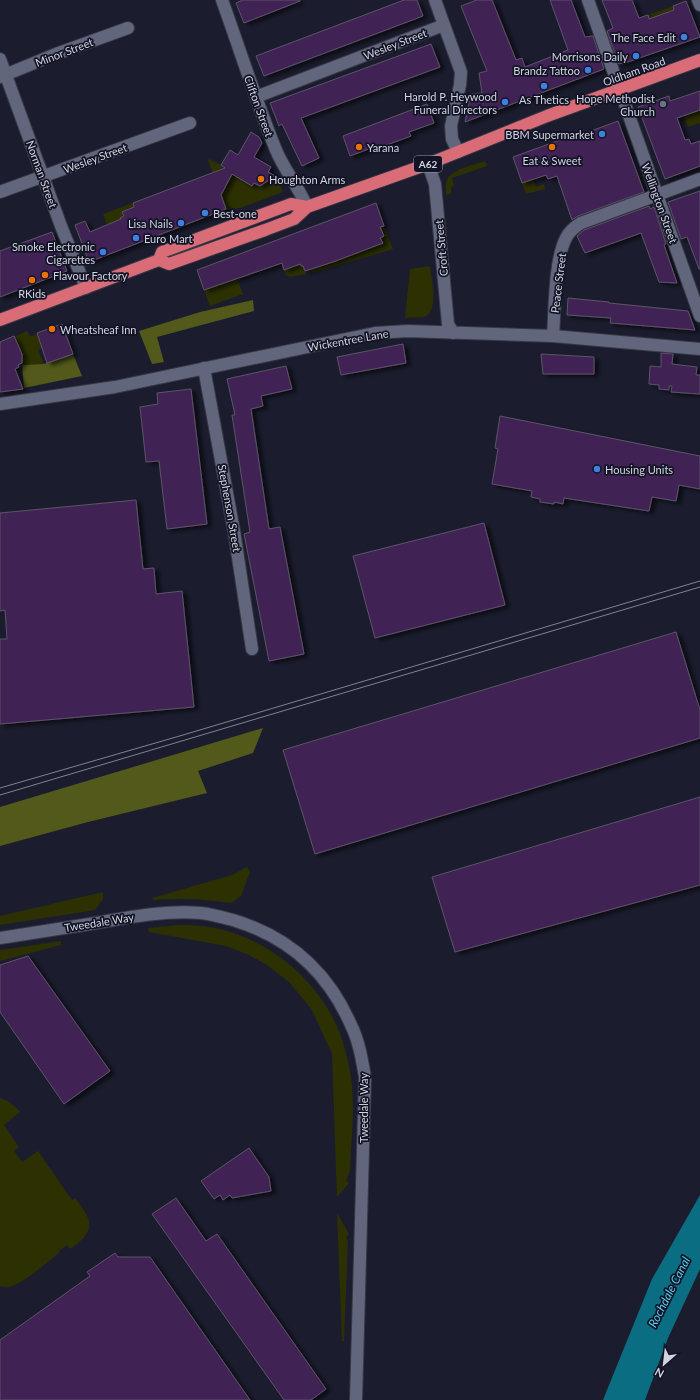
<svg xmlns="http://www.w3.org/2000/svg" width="700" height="1400" font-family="Lato,sans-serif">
	<defs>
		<filter id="shadow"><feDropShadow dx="4.5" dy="2.5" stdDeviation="2" flood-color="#0009"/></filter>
	</defs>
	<rect width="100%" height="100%" fill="#1b1d2f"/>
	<path fill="#2d3101" d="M673,6L675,10L667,12L653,31L648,15Z
		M700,110V125L699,123L688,127L684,116Z
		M209,159L223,166L218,175L228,181L234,171L249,180L248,184L252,186L254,183L260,186L275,176L283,192L240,208L226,209L208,160Z
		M485,161L487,166L452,178L454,186L451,187V194L446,195C446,190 445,185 447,180C451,169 475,165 485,161Z
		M532,177L536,187L544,184L545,189L526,194L522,183L528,181Z
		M133,203L140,221L123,212L124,216L120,218L124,227L107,225L103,214Z
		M384,226L393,249L312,273L308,264L329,263L360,252L358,247L373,246L382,243L380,238L384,236L380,227Z
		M297,258L301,266H303L306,274L290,277L286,275L284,270L292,267L289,261Z
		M430,266C431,279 440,311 424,317C419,318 410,317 405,318L410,269Z
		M237,278L243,294L210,306L204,290Z
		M27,331L30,336L38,334L43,347L38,350L44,364L22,365V353L14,337Z
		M247,867L250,872L241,896L231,903C202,899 183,898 154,900L152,898L232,875Z
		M103,892V899L95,910L0,925V916Z
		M180,925C187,925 194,925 201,926C253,931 303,966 329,1011C340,1029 346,1050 350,1071C356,1103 351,1138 350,1171L346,1181L349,1183L337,1197L332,1054L312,1010L289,982L267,965L249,955L226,946L149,932L148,928Z
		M61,941V945L0,961V950Z
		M0,1098C8,1100 15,1106 20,1112L4,1125L19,1147L14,1151L22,1162L38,1151L72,1200L75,1198C94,1222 96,1231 70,1249L67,1245L59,1251V1253C47,1262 25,1282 12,1286C9,1288 4,1287 0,1286Z
		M337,1213L349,1234L346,1237L348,1242L344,1341H342Z"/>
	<path fill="#52591a" d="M253,300L254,311L157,337L164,362L152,364L139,331L200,312Z
		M73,354L82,376L24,388L22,365L44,364Z
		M263,728L253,753L198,771L207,793L88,822L0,846V807Z"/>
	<path fill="#0a6d82" d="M700,1195V1269L668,1338L645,1400H603L652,1279Z"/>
	<path fill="#3f2454" stroke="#5d5367" filter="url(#shadow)" d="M243,0H300V1L244,23L236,3Z
		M404,0H417L423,16L264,76L256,56Z
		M477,0H492L516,60L522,58L525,67L568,50L550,0H571L585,37L593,36L604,69L465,122L471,94L482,93L479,73L487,71L461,6Z
		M602,0H632L639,18L648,15L649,19L674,10L673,6L686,1L700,37L622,64L621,63L619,64L607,31L613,28Z
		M431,44L440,67L301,118L319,158L302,166L282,124L279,126L270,103Z
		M700,91V110L677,118L685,140L689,139L691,144L700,141V166L665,179L638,107L669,96L670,101Z
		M427,104L434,123L409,132L411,136L376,149L374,147L350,156L343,136Z
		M618,121L644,192L578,216L572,220L557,176L548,179L546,175L522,183L513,157L582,132L583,134Z
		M251,132L259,137L262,143L254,157L271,167L268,172L275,176L260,186L254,183L252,186L232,174L221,195L226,209L89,262L75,225L85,221L90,232L121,219L120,218L124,216L122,212L134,207L133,203L225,168L221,165L230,150L238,155Z
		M700,191V269H699L687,237L681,239L668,202Z
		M376,203L384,226L380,227L384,236L380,238L383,243L333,262L305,271L303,266H301L300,264L284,270L282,263L204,290L197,270Z
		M649,206L650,209L654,207L666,244L664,245L677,283L659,282L641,233L585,253L577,236L584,230Z
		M52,232L67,271L0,297V251Z
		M568,298L609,302V303L688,311L695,330L610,323L611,318L567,315Z
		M62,324L73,354L47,363L37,333Z
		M14,336L22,354V363L18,365L19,367L15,369L23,389L0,392V342Z
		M403,344L406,363L341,375L337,357Z
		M661,353L673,354L672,364L697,367L696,375H700V394L671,392L672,386H669V390L659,389V385L649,384L650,366L661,367Z
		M541,354L594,357V374H543Z
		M286,366L292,389L261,396L263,406L251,409L269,529L280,527L304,654L269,661L244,534L250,532L232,415H235L227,379Z
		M191,389L207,524L167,529L159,461L146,462L140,407L158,404L157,393Z
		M500,416L700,456V489L679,485L676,501L652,497L649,511L564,498L563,504L554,502V504L540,502V499L531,497L532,491L492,484L498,449L495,448Z
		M136,500L143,569L154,568L156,594L182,591L194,707L0,724V639H7L5,610L0,611V513Z
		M484,523L505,605L375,638L353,556Z
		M676,632L700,710V738L315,854L283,750Z
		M700,797V885L455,952L432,877Z
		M28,956L110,1071L64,1104L0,1012V965Z
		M249,1148L269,1177L271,1191L232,1198L230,1195L223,1200L220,1195L214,1199L201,1181Z
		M176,1198L206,1241L217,1234L326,1389L311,1400H284L152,1214Z
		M115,1253L118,1257H150L250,1400H0V1340L90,1276L87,1272Z"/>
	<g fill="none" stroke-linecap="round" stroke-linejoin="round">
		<defs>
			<path id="street" d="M222,0C240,50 256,101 276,150C284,170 299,187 307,207
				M435,0L461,72L460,85L451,126L452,139L458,152
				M588,0L700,316
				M698,0L700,5
				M0,59L61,226L86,288
				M0,77L56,54L128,28
				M256,97L444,25
				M428,164L435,184L448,324L453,333
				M0,192L190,123
				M553,336C555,310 554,261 566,238C569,231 575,227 581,223L700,179
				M204,368L234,531L252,649
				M0,404L115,387L375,333L408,331L553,336L700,349
				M0,938C32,933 64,928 96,923C130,917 166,910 201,913C212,914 225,918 236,921C290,938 328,972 351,1025C359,1041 362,1060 365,1077L356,1400"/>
			<path id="highway" d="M159,260L162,252L291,204L307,207
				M0,320L159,260L169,264L265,230L294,219L307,207L428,164L547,116L700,60"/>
		</defs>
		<use href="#street" stroke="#373847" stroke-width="14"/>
		<use href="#highway" stroke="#373847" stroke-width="14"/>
		<use href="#street" stroke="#62667c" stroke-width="12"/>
		<use href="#highway" stroke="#d96c77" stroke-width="12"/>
		<path stroke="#808291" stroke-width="1" d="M0,788L183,735L700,581
			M0,795L700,587"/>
	</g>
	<g fill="#3f7fe0" stroke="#121425" stroke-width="1.5">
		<circle cx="684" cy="37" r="4"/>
		<circle cx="636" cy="56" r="4"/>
		<circle cx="588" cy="70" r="4"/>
		<circle cx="544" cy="86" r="4"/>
		<circle cx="505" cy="102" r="4"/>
		<circle cx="602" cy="134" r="4"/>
		<circle cx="205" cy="213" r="4"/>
		<circle cx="181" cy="223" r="4"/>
		<circle cx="136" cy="238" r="4"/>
		<circle cx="103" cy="252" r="4"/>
		<circle cx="597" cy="469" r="4"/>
	</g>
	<circle fill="#6b7280" stroke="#121425" stroke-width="1.5" cx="663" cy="104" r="4"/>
	<g fill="#e8710a" stroke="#121425" stroke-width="1.5">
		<circle cx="359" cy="147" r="4"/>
		<circle cx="552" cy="147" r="4"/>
		<circle cx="261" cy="179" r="4"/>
		<circle cx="45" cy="275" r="4"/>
		<circle cx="32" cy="280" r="4"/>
		<circle cx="52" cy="329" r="4"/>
	</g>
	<g text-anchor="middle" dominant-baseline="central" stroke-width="3.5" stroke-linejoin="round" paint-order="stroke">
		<rect fill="#121425" stroke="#989ba9" stroke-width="1" x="414" y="156" width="28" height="16" rx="3"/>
		<g font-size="10" font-weight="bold" fill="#d2d5e1">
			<text x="428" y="164">A62</text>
		</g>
		<g font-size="11" fill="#d2d5e1" stroke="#121425" text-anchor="end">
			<text x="676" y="37">The Face Edit</text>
			<text x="628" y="56">Morrisons Daily</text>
			<text x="580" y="70">Brandz Tattoo</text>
			<text x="497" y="96">Harold P. Heywood<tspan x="497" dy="13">Funeral Directors</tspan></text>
			<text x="655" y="98">Hope Methodist<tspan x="655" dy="13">Church</tspan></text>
			<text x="544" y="99" text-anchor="middle">As Thetics</text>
			<text x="594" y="134">BBM Supermarket</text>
			<text x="367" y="147" text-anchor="start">Yarana</text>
			<text x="552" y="160" text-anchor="middle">Eat &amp; Sweet</text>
			<text x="269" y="179" text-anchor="start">Houghton Arms</text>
			<text x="213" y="213" text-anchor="start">Best-one</text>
			<text x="173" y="223">Lisa Nails</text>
			<text x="144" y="238" text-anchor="start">Euro Mart</text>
			<text x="95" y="246">Smoke Electronic<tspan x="95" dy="13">Cigarettes</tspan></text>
			<text x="53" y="275" text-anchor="start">Flavour Factory</text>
			<text x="32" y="293" text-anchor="middle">RKids</text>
			<text x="60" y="329" text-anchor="start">Wheatsheaf Inn</text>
			<text x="605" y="469" text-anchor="start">Housing Units</text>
		</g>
		<g font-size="11" fill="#d2d5e1" stroke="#121425">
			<text transform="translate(395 44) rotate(-21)">Wesley Street</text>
			<text transform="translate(64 52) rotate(-21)">Minor Street</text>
			<text transform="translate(634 71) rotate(-20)">Oldham Road</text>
			<text transform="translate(259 106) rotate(70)">Clifton Street</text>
			<text transform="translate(95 158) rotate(-20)">Wesley Street</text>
			<text transform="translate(42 174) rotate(70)">Norman Street</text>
			<text transform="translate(660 203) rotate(70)">Wellington Street</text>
			<text transform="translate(441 248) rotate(-95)">Croft Street</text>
			<text transform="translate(558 283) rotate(-83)">Peace Street</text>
			<text transform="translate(348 340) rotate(-10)">Wickentree Lane</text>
			<text transform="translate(230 508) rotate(80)">Stephenson Street</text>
			<text transform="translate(99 922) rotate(-9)">Tweedale Way</text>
			<text transform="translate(363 1108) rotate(-90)">Tweedale Way</text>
		</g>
		<g font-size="12" font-style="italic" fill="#55d0ef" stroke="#121425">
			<text transform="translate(669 1292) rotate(-63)">Rochdale Canal</text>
		</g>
	</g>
	<g transform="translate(664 1364) rotate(208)" stroke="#121425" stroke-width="3" paint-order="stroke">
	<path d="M0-3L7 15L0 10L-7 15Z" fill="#d2d5e1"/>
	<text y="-6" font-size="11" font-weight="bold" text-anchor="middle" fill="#d2d5e1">N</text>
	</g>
</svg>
